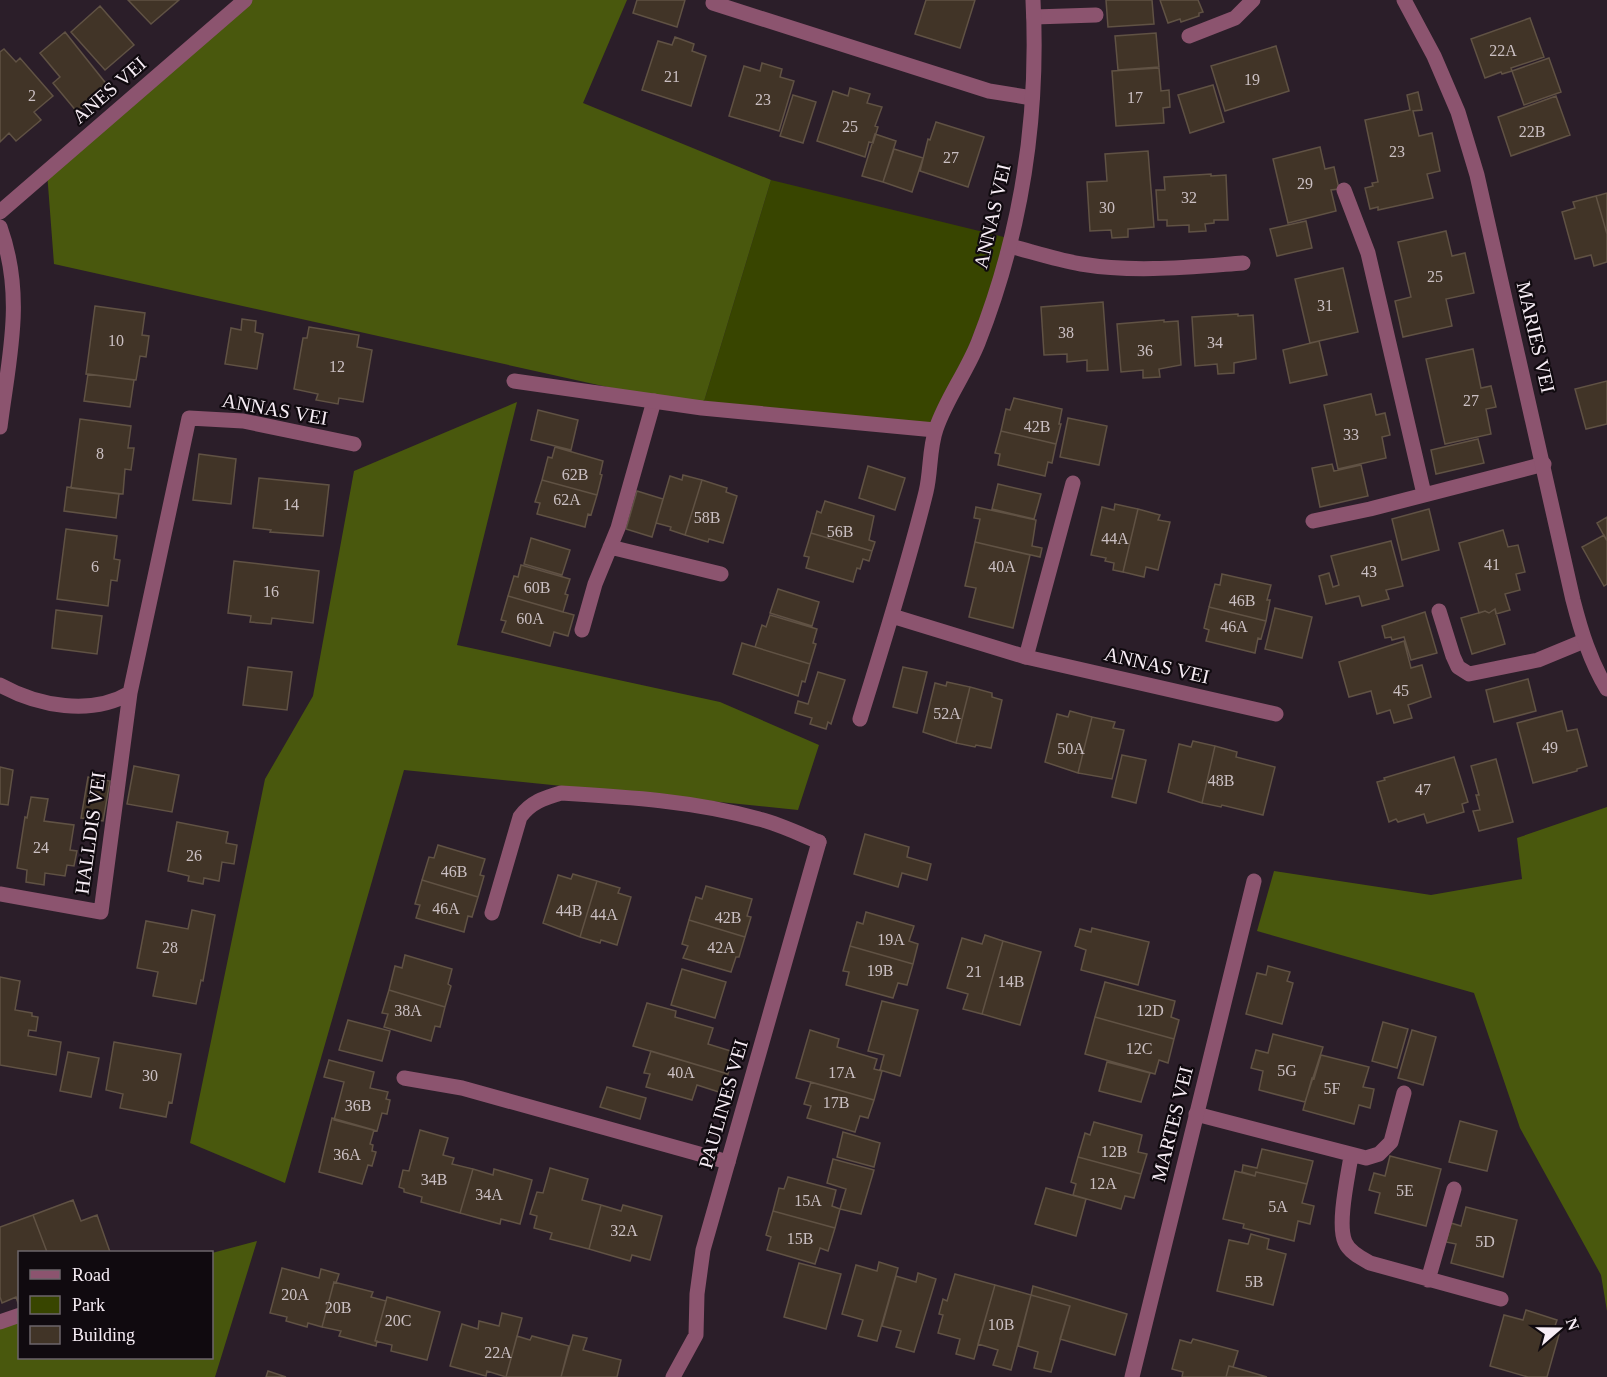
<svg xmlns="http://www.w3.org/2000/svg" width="1607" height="1377" font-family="'Times New Roman',serif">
	<rect width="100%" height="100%" fill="#2b1e29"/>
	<path fill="#384500" d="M771,180L1012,239L935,430L702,408Z"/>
	<path fill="#49580d" d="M245,0H627L583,103L771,180L702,408L54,264L47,172Z
		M517,402L457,645L720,702L819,745L798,810L404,770L285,1183L190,1143L265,779L313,696L354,471Z
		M1607,807V1311L1601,1275L1520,1128L1474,993L1257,931L1274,871L1431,895L1522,879L1517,838Z
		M257,1241L215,1377H0V1325L19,1317L20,1358H212V1253Z"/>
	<path fill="#413427" stroke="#605244" stroke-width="1.5" d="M128,0H179L151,24Z
		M637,0H685L677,27L633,13Z
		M926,0H975L960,48L915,34Z
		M1106,0H1152L1154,24L1108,27Z
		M1160,0H1198L1203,12L1199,13V16L1181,22L1180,19L1168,23Z
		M100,6L134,45L105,70L71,32Z
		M1530,18L1544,57L1511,68L1512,71L1502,74L1501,72L1485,78L1471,39Z
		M65,32L108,86L77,112L53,83L60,77L40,53Z
		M1156,33L1159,67L1118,70L1115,36Z
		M675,37L694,44L692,51L706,56L691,106L642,90L658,41L672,45Z
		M1276,46L1289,91L1225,111L1211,66Z
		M4,49L16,62L20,58L53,96L34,112L41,120L16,141L9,133L0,142V52Z
		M1549,58L1561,92L1524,105L1512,71Z
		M762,63L782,69L780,77L794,81L779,131L729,116L744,66L760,71Z
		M1159,68L1161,91L1169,90L1170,107L1163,108L1164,123L1116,126L1112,71Z
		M1213,85L1224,122L1190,133L1178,95Z
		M850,88L870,94L867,103L882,107L875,126L878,127L873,143L869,142L865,157L817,141L833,91L848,96Z
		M1418,92L1422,110L1413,111L1419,136L1432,133L1440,171L1427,174L1433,198L1378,210V207L1370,209L1365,188L1373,186L1372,183L1378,182L1365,120L1410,110L1407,95Z
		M793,95L816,102L803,143L780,136Z
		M1556,96L1570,135L1511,156L1498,117Z
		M936,122L984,137L968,187L920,171L928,139L930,140Z
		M875,134L896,141L883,182L862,176Z
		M1320,147L1325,169L1334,167L1339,189L1331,190L1336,211L1288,223L1273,159Z
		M894,149L923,158L912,192L883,182Z
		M1148,151L1154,227L1128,229V237L1112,238L1111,230L1090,231L1087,182L1107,181L1105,154Z
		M1211,174V176L1226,175L1228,220H1214V223L1205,224L1206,231L1189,232V225L1167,226V220H1158L1156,190H1165L1164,177Z
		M1607,193V234L1596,196Z
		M1596,196L1607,234V262L1594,266L1591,255L1575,259L1562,212L1575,208L1573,202Z
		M1306,221L1312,248L1277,256L1270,229Z
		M1446,231L1452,256L1465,253L1474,293L1446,299L1452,326L1403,337L1395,301L1411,297L1398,242Z
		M1343,268L1358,332L1310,343L1295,279Z
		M1103,302L1108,370L1087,371V360L1067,362V354L1044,355L1041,307Z
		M95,306L145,313L142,335L149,336L146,357L140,356L136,380L86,374Z
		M1238,314V316L1253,315L1256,359L1234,363V373L1218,374L1217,364L1195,366L1192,317Z
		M242,319L256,321L255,332L263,334L257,369L225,364L231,328L241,330Z
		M1164,320V322L1178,321L1181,365L1159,369L1160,377L1143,378V370L1121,372L1117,324Z
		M309,327L359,335L357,347L372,350L363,402L339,398L338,404L316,400L318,394L294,389L303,338H307Z
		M1319,341L1327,375L1290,383L1283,350Z
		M1473,349L1481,388L1491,386L1496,407L1486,409L1491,434L1445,444L1426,359Z
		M88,374L134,380L130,407L84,401Z
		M1607,381V424L1586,429L1575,389Z
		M1371,394L1376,415L1385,413L1390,435L1382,437L1386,458L1338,469L1324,405Z
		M1014,398L1062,409L1059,424H1061L1056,444L1001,431L1006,409L1010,410Z
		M538,410L578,420L571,450L531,440Z
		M1068,418L1107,426L1099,465L1060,457Z
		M80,419L131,426L128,448H134L131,470L125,469L123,494L71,488Z
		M1001,431L1056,444L1052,463L1048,462L1045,476L998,465L1000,454L995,453Z
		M1478,439L1484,463L1436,474L1431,450Z
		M555,447L603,461L600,474L602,475L597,495L542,480L548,457L552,458Z
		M199,454L236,459L231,504L193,500Z
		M1332,464L1334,471L1361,465L1368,496L1320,507L1312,468Z
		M868,466L905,478L895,510L859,498Z
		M683,475L702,480L685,535L670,530L671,527L656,523L670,476L682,480Z
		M259,478L329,485L323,536L270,532L271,530L253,528Z
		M542,480L597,495L591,515L588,514L585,527L537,514L540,503L535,502Z
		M702,480L727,488L726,492L737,496L723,543L709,539L708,542L685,535Z
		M998,484L1041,494L1034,519L992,509Z
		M67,487L119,494L116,518L64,511Z
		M637,491L663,499L652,537L626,529Z
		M825,501L874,516L869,540L875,542L872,551L811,533L817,511L821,513Z
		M1115,504L1138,509L1123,572L1113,570L1114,563L1105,561L1106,558L1091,555L1102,507L1114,510Z
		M976,507L1036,520L1032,546L1042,548L1040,557L975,542L980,519L974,518Z
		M1138,509L1160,515L1158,520L1170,522L1158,570L1146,567L1144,577L1123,572Z
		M1429,509L1439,550L1402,560L1392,519Z
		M1607,517V541L1597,523Z
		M66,529L117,536L114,559L120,560L117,581L111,580L108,606L57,599Z
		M1503,530L1508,547L1518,545L1525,572L1516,574L1520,590L1505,594L1510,610L1496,614L1495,609L1489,613L1485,611L1479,613L1459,543Z
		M811,533L872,551L869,561L863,559L860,569L857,568L853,582L806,568L809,557L804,556Z
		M1604,535L1607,541V584L1604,586L1582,547Z
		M531,538L570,550L562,575L524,564Z
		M1391,541L1403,586L1386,590L1389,599L1362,606L1359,596L1326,604L1319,576L1329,573L1333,587L1339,585L1331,556Z
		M975,542L1030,555L1013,628L969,617L976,588L965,586Z
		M234,561L319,571L313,623L272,618L271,624L250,622L251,616L228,613Z
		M521,565L570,579L565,594L568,595L563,612L508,596L514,576L518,577Z
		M1222,574L1271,585L1267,600H1270L1266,621L1209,607L1215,584L1220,585Z
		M778,589L819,602L812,626L770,613Z
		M508,596L574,615L568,636L554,632L550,646L502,632L506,621L501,620Z
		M1209,607L1266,621L1261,639L1258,638L1255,653L1206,641L1209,630L1204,628Z
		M1275,608L1312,617L1302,658L1265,649Z
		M1495,609L1505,644L1472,654L1461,618L1485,611L1489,613Z
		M56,610L102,616L97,654L52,648Z
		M1425,612L1437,653L1411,660L1404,637L1392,640L1391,637L1385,638L1382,626Z
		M770,615L817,629L813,643L816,644L810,664L755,647L762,625L766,627Z
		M1404,641L1411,668L1422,665L1431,697L1408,705L1412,718L1394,723L1390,710L1377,714L1371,691L1349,697L1339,662Z
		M742,643L810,664L805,682L802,681L798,696L733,674Z
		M248,667L292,672L287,710L243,705Z
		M903,667L927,672L917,713L893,707Z
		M818,672L845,680L831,724L828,722L826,729L810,724L812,718L795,713L798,701L808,704Z
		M1528,679L1536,711L1494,722L1486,690Z
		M947,682L970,687L956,743L923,732L935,683L946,686Z
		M970,687L992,693V697L1002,700L991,748L976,745L975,747L956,743Z
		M1070,711L1092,717L1078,773L1045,762L1057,714L1068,717Z
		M1562,711L1567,731L1577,729L1587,766L1577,769V771L1533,783L1517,723Z
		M1092,717L1115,722L1113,728L1124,730L1112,779L1078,773Z
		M1193,741L1215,746L1202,803L1168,792L1179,744L1191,747Z
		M1215,746L1237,752L1236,757L1275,767L1263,815L1222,805L1221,807L1202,803Z
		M1122,755L1146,760L1136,803L1112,797Z
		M1454,757L1468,802L1462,804L1464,812L1427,823L1424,814L1398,822L1396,819L1389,822L1377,782L1385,780L1384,778Z
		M1496,759L1513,822L1479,831L1473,811L1480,810L1476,795H1479L1471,766Z
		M134,766L179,775L172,812L127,804Z
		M0,767L13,770L8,805L0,804Z
		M88,777L110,781L103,821L81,818Z
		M31,797L48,799L44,821L74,825L70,850L77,851L74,866L67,865L65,876L45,873L44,885L26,882L27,870L17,868L25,817L27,818Z
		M177,822L228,832L226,843L237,845L234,864L222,862L219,881L204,878L203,884L188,881L189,876L168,871Z
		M865,834L909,847L907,857L931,864L927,880L902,873L898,887L854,874Z
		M438,845L485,859L480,875L484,876L478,897L422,880L429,857L434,858Z
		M573,874L597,881L580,937L543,923L558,875L571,879Z
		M422,880L478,897L472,917L468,916L464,932L416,918L420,905L415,904Z
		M597,881L620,888L618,893L631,897L617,945L601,940L600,943L580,937Z
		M706,886L752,899L747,916L751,917L745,937L689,920L696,897L702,899Z
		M192,910L215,915L203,981L201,980L196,1004L153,996L158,972L137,968L146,921L188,929Z
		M866,912L914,926L909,941L918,944L913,964L850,946L857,922L863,924Z
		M689,920L745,937L739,957H736L731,972L683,958L688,946L682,944Z
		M1092,928L1149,942L1138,985L1081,970L1086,950L1075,946L1080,929L1091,932Z
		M985,935L1003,941L982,1014L963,1009L968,994L947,988L962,938L982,944Z
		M1003,941L1041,952L1020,1025L982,1014Z
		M850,946L913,964L907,985L898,983L893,998L846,985L849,972L843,971Z
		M405,955L452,969L448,984L451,986L445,1007L389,990L395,966L402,968Z
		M1268,966L1290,972L1287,981L1293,983L1282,1024L1246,1014L1257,973L1266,975Z
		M682,969L726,982L715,1018L671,1005Z
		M0,977L20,981L15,1010L32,1013V1016L38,1017L36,1031L29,1030L28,1036L61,1042L56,1075L0,1065Z
		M1105,982L1175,1001L1171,1017L1179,1020L1174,1039L1095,1017Z
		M389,990L445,1007L440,1027L435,1026L431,1041L384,1027L388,1014L382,1013Z
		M882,1001L918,1010L900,1076L880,1070L884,1055L868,1051Z
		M647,1003L676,1011L675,1017L713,1028L708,1044L734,1052L728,1074L633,1046Z
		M1095,1017L1174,1039L1168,1063L1159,1060L1155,1074L1085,1054Z
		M348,1020L390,1031L382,1061L339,1050Z
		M1383,1022L1408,1029L1397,1068L1372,1061Z
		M810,1030L839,1039L837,1047L877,1059L874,1069L882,1071L874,1100L796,1078Z
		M1412,1030L1436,1037L1423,1085L1398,1078Z
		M1273,1034L1323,1047L1305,1102L1259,1090L1263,1071L1251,1068L1256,1050L1268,1053Z
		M114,1042L181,1054L172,1103L169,1102L166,1117L120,1108L123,1094L106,1090Z
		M651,1051L728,1074L722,1093L697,1085L692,1100L646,1087L650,1074L644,1073Z
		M68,1052L99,1058L91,1097L60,1091Z
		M1321,1055L1369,1067L1363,1087L1374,1089L1370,1108L1359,1105L1354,1124L1303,1110L1312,1078L1314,1079Z
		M329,1060L374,1072L370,1088L388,1092L386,1099L390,1100L387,1114L382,1113L377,1131L334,1120L344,1082L324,1077Z
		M1107,1062L1150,1073L1141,1102L1099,1091Z
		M811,1082L874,1100L868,1118L860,1116L855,1132L807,1118L811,1106L804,1104Z
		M607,1087L646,1098L640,1119L600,1107Z
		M332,1118L374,1130L370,1144L373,1145L372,1151L376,1152L372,1166L368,1165L362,1184L319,1172Z
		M1460,1121L1497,1131L1487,1171L1449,1162Z
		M1094,1122L1142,1135L1138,1152L1147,1154L1141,1174L1078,1157L1085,1133L1090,1135Z
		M420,1130L448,1138L443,1155L454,1158L452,1164L473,1169L460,1213L421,1202L422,1197L404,1192V1189L399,1187L403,1170L409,1171Z
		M843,1132L880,1143L874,1167L837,1157Z
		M1262,1149L1313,1161L1307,1184L1256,1172L1255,1176L1242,1172L1243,1165L1257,1168Z
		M1390,1156L1441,1169L1426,1226L1375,1213L1380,1193L1369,1190L1374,1173L1385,1176Z
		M1078,1157L1141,1174L1134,1198L1125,1196L1121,1209L1073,1195L1076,1184L1071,1182Z
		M833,1159L874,1170L861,1214L840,1209L846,1189L827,1183Z
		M550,1168L588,1179L582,1200L601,1205L589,1249L550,1239L552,1233L534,1228L537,1216L530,1214L537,1192L543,1193Z
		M473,1169L493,1175L494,1169L532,1180L520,1224L501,1219L500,1224L460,1213Z
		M1235,1171L1255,1176L1256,1172L1307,1184L1302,1203L1314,1206L1310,1224L1298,1221L1294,1241L1243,1228L1244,1224L1223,1219Z
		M788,1177L836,1190L832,1206L840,1209L835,1228L773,1211L779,1188L784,1189Z
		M1046,1188L1086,1199L1076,1236L1035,1224Z
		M73,1200L81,1221L97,1215L110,1252H47L33,1215Z
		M601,1205L621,1211L623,1205L662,1216L650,1260L632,1255L630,1261L589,1249Z
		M1466,1207L1517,1220L1503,1277L1451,1263L1456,1244L1446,1242L1451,1223L1461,1226Z
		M773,1211L835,1228L828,1251L820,1248L815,1264L767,1250L771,1237L766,1235Z
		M33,1215L47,1252H20V1302L18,1303L16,1297L2,1303L0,1297V1227Z
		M1251,1234L1269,1239L1267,1249L1286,1254L1273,1305L1217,1291L1229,1240L1248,1244Z
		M879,1262L898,1268L877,1341L858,1336L863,1320L842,1314L856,1265L877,1271Z
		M799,1263L841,1274L826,1329L784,1317Z
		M282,1268L319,1278L321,1269L339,1274L336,1283L334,1282L322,1327L308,1323L307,1327L286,1321L287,1317L270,1313Z
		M918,1273L936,1279L914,1352L896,1347L901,1331L882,1326L896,1276L916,1282Z
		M955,1274L995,1285L974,1359L956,1354L960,1339L938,1333L943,1315L939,1314L943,1299L947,1301Z
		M334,1282L373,1292L371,1297L386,1301L375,1341H377L376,1346L339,1336L341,1331L322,1327Z
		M995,1285L1031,1295L1011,1370L993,1365L998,1350L978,1344Z
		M1033,1286L1127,1314L1115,1355L1060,1339L1070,1306L1031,1295Z
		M1031,1295L1070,1306L1051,1372L1034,1368L1038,1352L1018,1346Z
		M387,1297L440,1312L427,1360L391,1351L392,1345L375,1341Z
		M1526,1310L1557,1320L1554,1329L1560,1331L1547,1377H1528L1490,1366L1504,1315L1523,1320Z
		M502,1313L522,1318L506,1377L487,1371L486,1376L450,1366L462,1324L478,1329L479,1321L499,1326Z
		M573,1335L587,1338L583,1350L621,1360L617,1377H561Z
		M517,1336L530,1340L532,1336L569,1346L561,1377H503H506Z
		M1193,1339L1238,1351L1233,1367L1229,1366L1226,1377H1182L1183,1372L1172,1369L1180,1340L1191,1343Z
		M1229,1366L1233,1367L1267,1377H1226Z
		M268,1371L286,1377H266Z"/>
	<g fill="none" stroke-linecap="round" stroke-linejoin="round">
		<path stroke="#8c546f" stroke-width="15" d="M713,3L989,91L1032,98
			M1034,17L1096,15
			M1189,36L1235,18L1253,0
			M1344,190L1368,253L1424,494
			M1010,246C1033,252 1057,260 1081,264C1135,273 1190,267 1243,263
			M1313,521L1370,509L1544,464
			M610,547L721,574
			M1439,611L1453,656L1458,667L1469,674L1538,660L1584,641
			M582,630L595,584L618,528L654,401
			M1026,657L1073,483
			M492,913L520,817C531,802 544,798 561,793C628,797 694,801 759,819C779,824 800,834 819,842
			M404,1078L462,1088L728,1162
			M1196,1114L1366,1158L1379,1154L1391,1142L1404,1093
			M1351,1156C1348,1176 1337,1224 1345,1242C1349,1252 1361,1258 1370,1263L1501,1299
			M1428,1280L1454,1189"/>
		<path stroke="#8c546f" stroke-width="15" d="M1404,0L1434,56L1458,112L1477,175L1573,600C1581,631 1590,661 1607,689
			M0,212L245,0
			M0,227C25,297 9,356 0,427
			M514,381L702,408L935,430
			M892,616L1026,657L1276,714
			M0,685C38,706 91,716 130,693
			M860,719C883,644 907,569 926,492C931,472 929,449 936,429C946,399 966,373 978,343C1021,234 1039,117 1033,0
			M0,894L101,912L130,693L189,418L243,421L354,444
			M0,1322L20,1315
			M673,1377L696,1335L697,1294L703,1250L819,842
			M1132,1377L1254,881"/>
	</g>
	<g text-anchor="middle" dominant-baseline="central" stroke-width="4.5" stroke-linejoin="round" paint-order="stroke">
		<g font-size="16" fill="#cabfc2">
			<text x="1503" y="50">22A</text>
			<text x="672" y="76">21</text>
			<text x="1252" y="79">19</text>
			<text x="32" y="95">2</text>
			<text x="1135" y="97">17</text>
			<text x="763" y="99">23</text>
			<text x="850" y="126">25</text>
			<text x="1532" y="131">22B</text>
			<text x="1397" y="151">23</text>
			<text x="951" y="157">27</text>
			<text x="1305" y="183">29</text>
			<text x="1189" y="197">32</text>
			<text x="1107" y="207">30</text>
			<text x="1435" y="276">25</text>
			<text x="1325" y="305">31</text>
			<text x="1066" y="332">38</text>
			<text x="116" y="340">10</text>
			<text x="1215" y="342">34</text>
			<text x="1145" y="350">36</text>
			<text x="337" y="366">12</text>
			<text x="1471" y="400">27</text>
			<text x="1037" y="426">42B</text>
			<text x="1351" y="434">33</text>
			<text x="100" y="453">8</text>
			<text x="575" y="474">62B</text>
			<text x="567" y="499">62A</text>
			<text x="291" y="504">14</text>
			<text x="707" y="517">58B</text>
			<text x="840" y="531">56B</text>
			<text x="1115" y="538">44A</text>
			<text x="1492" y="564">41</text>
			<text x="95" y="566">6</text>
			<text x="1002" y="566">40A</text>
			<text x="1369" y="571">43</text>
			<text x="537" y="587">60B</text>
			<text x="271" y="591">16</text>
			<text x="1242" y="600">46B</text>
			<text x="530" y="618">60A</text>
			<text x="1234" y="626">46A</text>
			<text x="1401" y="690">45</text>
			<text x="947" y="713">52A</text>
			<text x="1550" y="747">49</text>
			<text x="1071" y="748">50A</text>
			<text x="1221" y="780">48B</text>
			<text x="1423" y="789">47</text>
			<text x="41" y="847">24</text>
			<text x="194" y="855">26</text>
			<text x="454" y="871">46B</text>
			<text x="446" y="908">46A</text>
			<text x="569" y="910">44B</text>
			<text x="604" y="914">44A</text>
			<text x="728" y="917">42B</text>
			<text x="891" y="939">19A</text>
			<text x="170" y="947">28</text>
			<text x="721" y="947">42A</text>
			<text x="880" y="970">19B</text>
			<text x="974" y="971">21</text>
			<text x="1011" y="981">14B</text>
			<text x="408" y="1010">38A</text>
			<text x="1150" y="1010">12D</text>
			<text x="1139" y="1048">12C</text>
			<text x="1287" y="1070">5G</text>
			<text x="681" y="1072">40A</text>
			<text x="842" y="1072">17A</text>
			<text x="150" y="1075">30</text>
			<text x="1332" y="1088">5F</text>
			<text x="836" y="1102">17B</text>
			<text x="358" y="1105">36B</text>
			<text x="1114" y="1151">12B</text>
			<text x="347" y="1154">36A</text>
			<text x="434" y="1179">34B</text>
			<text x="1103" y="1183">12A</text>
			<text x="1405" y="1190">5E</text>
			<text x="489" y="1194">34A</text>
			<text x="808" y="1200">15A</text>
			<text x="1278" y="1206">5A</text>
			<text x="624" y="1230">32A</text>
			<text x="800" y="1238">15B</text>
			<text x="1485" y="1241">5D</text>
			<text x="1254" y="1281">5B</text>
			<text x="295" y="1294">20A</text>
			<text x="338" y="1307">20B</text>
			<text x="398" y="1320">20C</text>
			<text x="1001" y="1324">10B</text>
			<text x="498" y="1352">22A</text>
		</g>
		<g font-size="20" fill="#f7edf5" stroke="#100a0f">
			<text transform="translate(109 90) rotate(-41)">ANES VEI</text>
			<text transform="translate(992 216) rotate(-77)">ANNAS VEI</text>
			<text transform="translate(1536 337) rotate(77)">MARIES VEI</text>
			<text transform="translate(275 409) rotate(10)">ANNAS VEI</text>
			<text transform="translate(1157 665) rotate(13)">ANNAS VEI</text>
			<text transform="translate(90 833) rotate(-82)">HALLDIS VEI</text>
			<text transform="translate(723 1104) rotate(-74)">PAULINES VEI</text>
			<text transform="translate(1172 1124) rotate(-76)">MARTES VEI</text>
		</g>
	</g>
	<rect x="18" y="1251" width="195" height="108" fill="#100a0f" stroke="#6c656b" stroke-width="1.5"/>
	<rect x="30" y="1270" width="30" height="9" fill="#8c546f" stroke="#6c656b" stroke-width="1.5"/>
	<text x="72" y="1281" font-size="18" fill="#f7edf5">Road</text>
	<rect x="30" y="1296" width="30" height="18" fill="#384500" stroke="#6c656b" stroke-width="1.5"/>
	<text x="72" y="1311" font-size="18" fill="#f7edf5">Park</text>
	<rect x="30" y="1326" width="30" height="18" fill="#413427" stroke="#6c656b" stroke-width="1.5"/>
	<text x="72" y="1341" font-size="18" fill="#f7edf5">Building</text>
	<g transform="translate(1559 1329) rotate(70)" stroke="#100a0f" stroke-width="4.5" paint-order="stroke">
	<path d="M0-4.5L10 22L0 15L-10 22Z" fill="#f7edf5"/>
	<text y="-9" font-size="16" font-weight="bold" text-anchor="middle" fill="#f7edf5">N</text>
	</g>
</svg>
